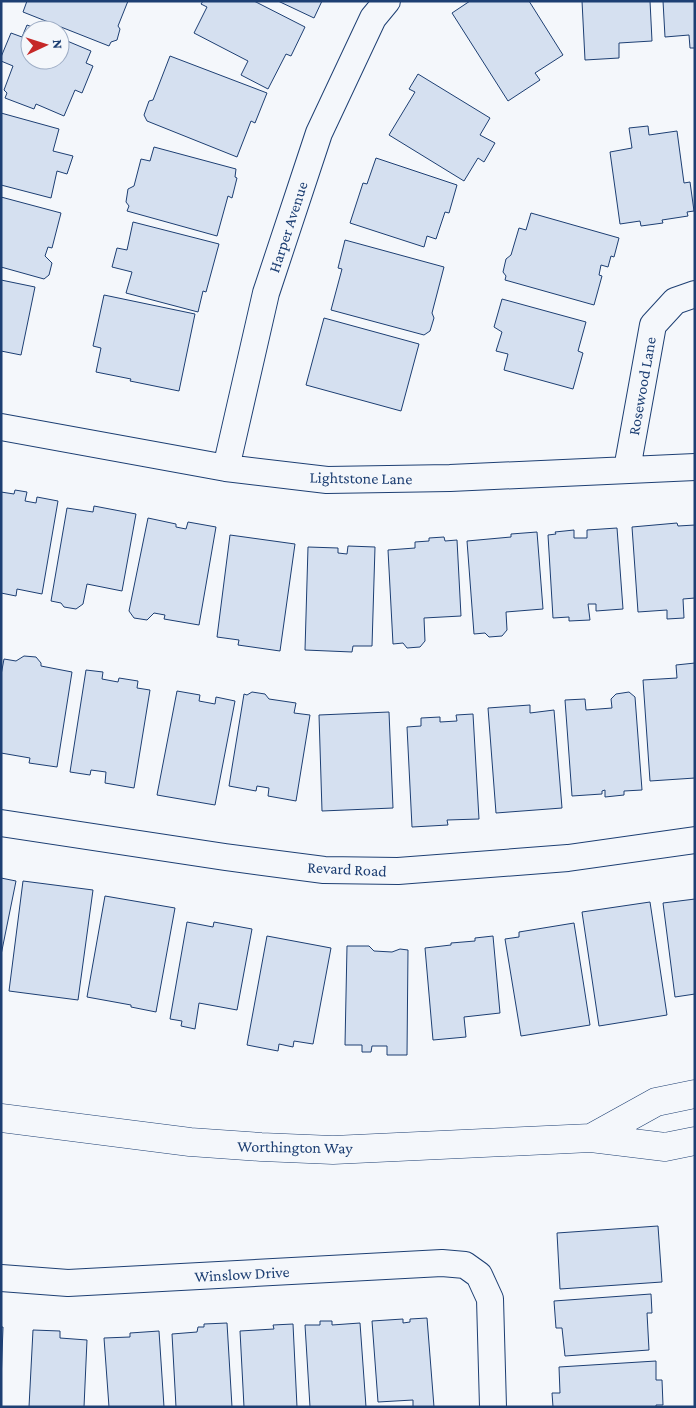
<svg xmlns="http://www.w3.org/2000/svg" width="696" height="1408" font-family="'Crimson Pro',serif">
	<rect width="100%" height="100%" fill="#f4f7fb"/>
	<path fill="#d5e0f0" stroke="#1d3f73" d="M27,1H128L118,26L120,29L117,40L111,42L109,46L23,12Z
		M203,1H254L305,27L291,56L286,54L268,89L241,75L248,61L194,33L207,7L201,4Z
		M278,1H322L314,18Z
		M470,1H529L563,55L535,73L540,80L508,101L452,13Z
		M582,1H650L652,41L619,43V58L585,60Z
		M663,1H695V48H690L689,35L665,37Z
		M27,25L40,30H30V60H60V38L91,51L86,63L93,66L82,93L75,90L64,116L36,104L34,109L5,98L7,93L4,90L13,66L1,61V57L11,33L22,37Z
		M170,56L267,93L255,123L251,121L237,157L147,121L144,115L149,101L153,100Z
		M418,74L490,118L480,135L495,143L484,162L478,158L464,181L389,135L415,92L409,89Z
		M1,113L59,129L53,151L73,156L67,174L57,171L51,198L1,185Z
		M648,126L649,135L677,131L684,183L690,182L694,211L687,212L688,216L662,220L663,223L641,226L640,221L620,224L610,152L632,148L629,128Z
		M154,147L236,169L235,177L237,178L232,198L228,196L217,236L127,211L129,206L126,202L128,189L134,186L141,159L150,161Z
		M376,158L457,185L449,213L445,212L436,239L427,236L424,247L350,223L363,183L367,184Z
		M1,197L61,213L52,248L48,247L45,256L52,263L49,275L44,279L1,267Z
		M531,213L619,238L614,257L611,256L608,267L601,265L599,275L602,276L594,305L505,280L506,276L503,272L506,259L511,255L519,228L526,230Z
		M133,222L219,244L206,292L203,291L198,312L126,293L132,272L112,267L117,248L127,250Z
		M345,240L444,267L432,313L434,318L430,331L424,335L331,310L342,269L338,268Z
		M1,280L35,287L21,355L1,351Z
		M104,295L195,314L179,391L130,381L131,379L96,372L101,348L93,346Z
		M502,299L586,322L578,351L583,353L573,389L504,370L508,354L496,351L502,332L494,327Z
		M324,318L419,344L401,411L306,385Z
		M15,490L27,492L25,501L36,503L37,497L58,501L42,594L17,589L16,596L1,593V492L14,494Z
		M94,506L136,514L122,591L87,584L83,604L76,609L64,607L61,603L51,601L67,508L93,512Z
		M148,518L176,524V527L186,529L188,522L216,527L199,625L164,619L165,615L154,613L147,620L134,618L129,611Z
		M677,523L678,526L695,525V598L683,599L684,618L667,619V610L638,612L632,527Z
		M617,528L623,609L596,611V604H588L590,620L569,621V617L553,618L548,535L556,534L555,532L574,530V538H587V530Z
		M537,532L543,609L506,612L507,630L502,636L489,637L485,633L474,634L467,541L511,537V534Z
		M230,535L295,544L280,651L238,645L239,640L217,637Z
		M444,537L445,541L457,540L461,616L424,618L425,641L420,647L407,648L403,643L393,644L388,550L415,548V542L429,541V538Z
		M348,546L375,547L372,646H353L352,652L305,650L308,547L338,548V553L347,554Z
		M24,656L36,657L41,663V666L72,672L57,767L29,763L30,758L1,753V675L4,659L16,661Z
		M695,663V778L650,781L643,680L677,678L676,665Z
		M86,670L103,672L102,679L118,682L119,678L138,681L137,688L150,690L134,788L105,783L106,772L91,770L90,775L70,772Z
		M177,691L200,695L199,701L215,704L216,697L235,701L215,805L157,795Z
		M252,692L265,694L269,699L296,703L294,713L310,715L296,801L268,796L269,788L257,786L256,791L229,786L244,694L247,695Z
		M629,692L635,697L642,790L624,791V795L605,797V790L602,791V794L572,796L565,700L585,699L586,710L612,708L611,699L616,694Z
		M530,705V713L554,710L562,808L496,813L488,708Z
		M389,712L393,808L322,811L319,715Z
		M473,714L479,819L447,820L448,825L412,827L407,727L421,726V718L440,717V722L457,721L456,715Z
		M1,878L16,881L1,955Z
		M23,881L93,890L78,1000L9,991Z
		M105,896L175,908L156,1012L131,1007V1005L87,997Z
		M695,899V994L675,997L663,903Z
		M650,902L667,1015L599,1026L582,912Z
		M187,922L213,927L214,922L252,929L237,1010L199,1003L195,1029L181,1026L182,1021L170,1019Z
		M574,923L590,1025L521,1036L505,939L519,937V932Z
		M267,936L331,948L313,1044L294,1041L293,1047L279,1044L278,1051L247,1045Z
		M493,936L500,1013L464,1017L466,1037L433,1040L425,948L451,945V943L475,941V938Z
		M347,946H369L374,951L392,952L400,949L408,950L407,1055H387V1046H372L371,1052H362V1045H345Z
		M658,1226L662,1282L560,1289L557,1233Z
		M651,1294L652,1313H647L649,1350L565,1356L562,1328H556L554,1301Z
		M427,1318L434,1407H413V1400L378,1402L372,1321L403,1319V1323L410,1322V1319Z
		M320,1321H332V1325L360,1323L366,1407H310L305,1325H320Z
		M227,1323L232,1407H176L172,1334L197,1332L198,1327H204V1324Z
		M293,1324L297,1407H244L240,1331L274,1329L273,1325Z
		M1,1327H3L1,1383Z
		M33,1330L60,1331V1338L87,1340L84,1407H29Z
		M159,1331L164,1407H109L104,1338L130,1337V1333Z
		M656,1361V1380H662L663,1405H656V1407H553L552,1393H560L559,1367Z"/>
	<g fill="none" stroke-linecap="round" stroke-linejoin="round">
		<defs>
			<path id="minor" d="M1,427L226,468L327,480L450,478L695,467
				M226,468L266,293L319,133L373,18L387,1
				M627,469L653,325L675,301L695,294
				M1,823L225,857L324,870L398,871L568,858L695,840
				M1,1278L68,1283L442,1263L465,1265L479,1275L490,1299L493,1407"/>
			<path id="tertiary" d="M1,1118L190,1142L261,1147L333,1150L591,1138L665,1147L695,1141
				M591,1138L656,1102L695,1094"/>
		</defs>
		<use href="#minor" stroke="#1d3f73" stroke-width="28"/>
		<use href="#tertiary" stroke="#1d3f73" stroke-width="29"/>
		<use href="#minor" stroke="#f4f7fb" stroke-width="26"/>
		<use href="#tertiary" stroke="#f4f7fb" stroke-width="28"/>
	</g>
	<g text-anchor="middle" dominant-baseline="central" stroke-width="4" stroke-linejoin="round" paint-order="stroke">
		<g font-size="16" fill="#1d3f73" stroke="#f4f7fb">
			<text transform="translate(288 227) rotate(-72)">Harper Avenue</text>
			<text transform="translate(642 386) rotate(-80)">Rosewood Lane</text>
			<text transform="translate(361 478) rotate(1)">Lightstone Lane</text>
			<text transform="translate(347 869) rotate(3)">Revard Road</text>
			<text transform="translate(295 1147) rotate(1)">Worthington Way</text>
			<text transform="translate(242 1274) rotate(-3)">Winslow Drive</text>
		</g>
	</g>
	<rect width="696" height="1408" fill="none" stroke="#1d3f73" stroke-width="5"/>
	<g transform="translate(45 45) rotate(86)"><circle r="24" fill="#f4f7fb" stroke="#9eadc5"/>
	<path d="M0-4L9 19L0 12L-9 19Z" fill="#c62828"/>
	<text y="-8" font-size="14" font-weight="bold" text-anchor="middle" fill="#1d3f73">N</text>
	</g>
</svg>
